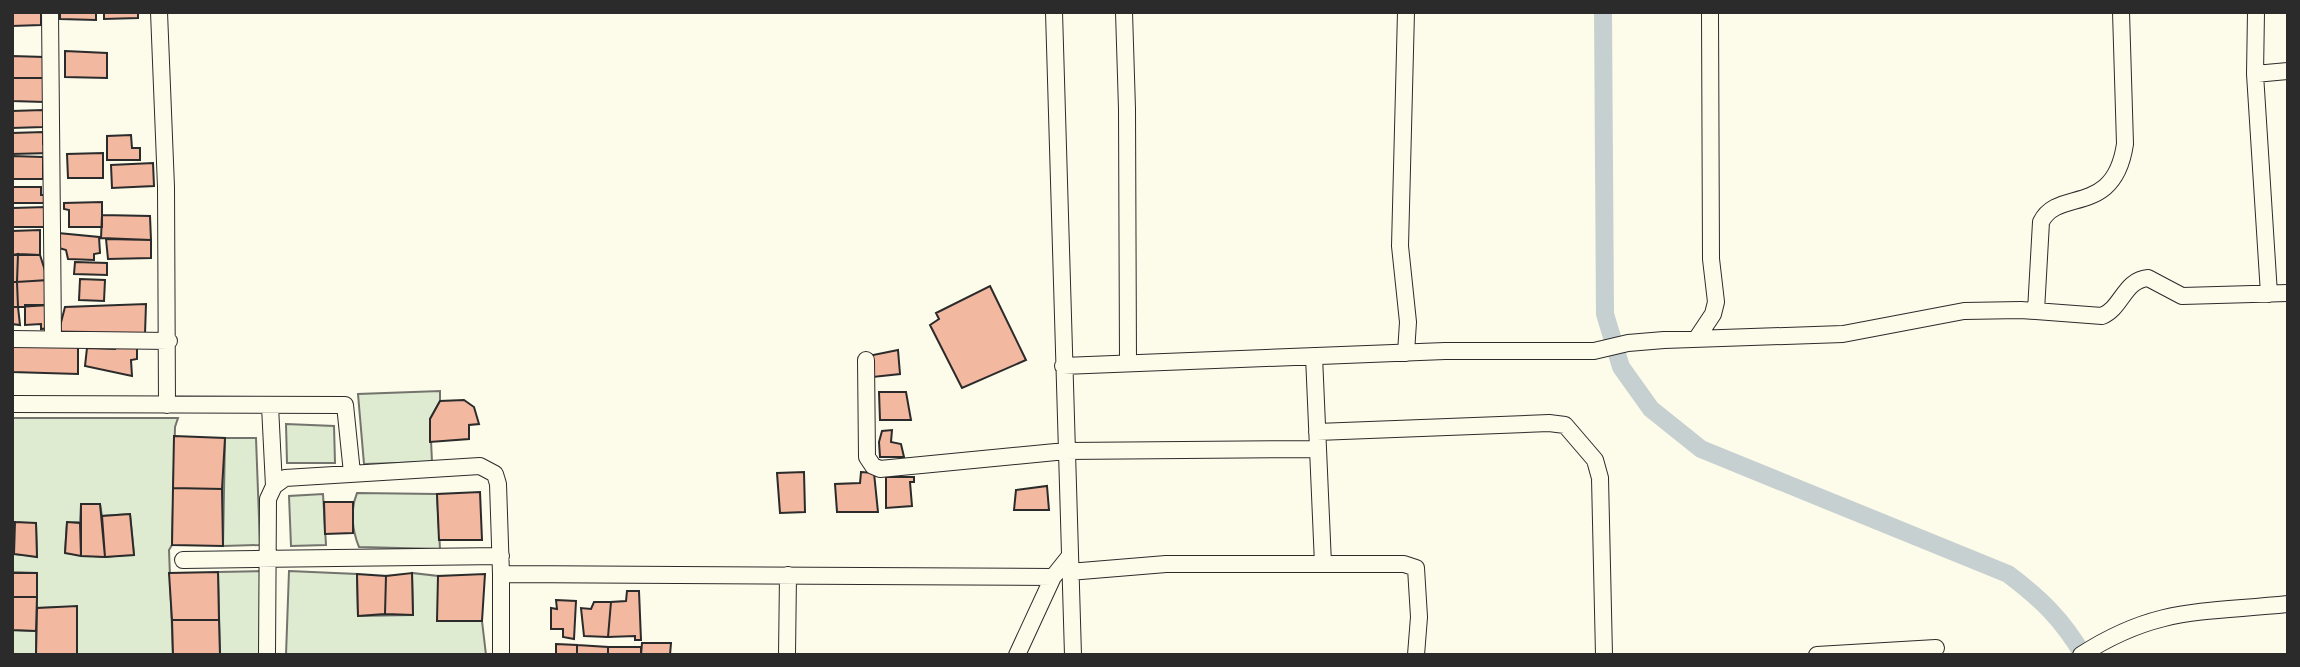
<svg xmlns="http://www.w3.org/2000/svg" width="2300" height="667" font-family="'Varela Round',sans-serif">
	<rect width="100%" height="100%" fill="#fdfbea"/>
	<path fill="#deebd1" stroke="#74746e" stroke-width="2" fill-rule="evenodd" d="M440,391V401L430,419L432,462L364,464L358,394Z
		M12,418H178L175,427L172,545L169,550L173,655H77V607L37,608V573L12,572V554L37,556L36,524L12,522ZM81,504H100L102,516L130,514L134,554L105,557L65,553L67,523L80,522Z
		M286,424L334,426L335,463H287Z
		M225,438H256L260,545L223,546Z
		M357,493L437,494L440,549L359,547C352,530 350,510 357,493Z
		M323,494L326,545L291,546L289,496Z
		M263,571L262,655H220L218,572Z
		M289,571L357,574L358,616L413,615L412,573L438,576V621H482L486,655H286Z
		M12,630L36,631V655H12Z"/>
	<g fill="none" stroke-linecap="round" stroke-linejoin="round">
		<path stroke="#c7d0d0" stroke-width="18" d="M1603,12L1605,314L1621,367L1651,409L1701,449L2008,574C2040,598 2063,620 2083,655"/>
	</g>
	<path fill="#f2b8a0" stroke="#2b2b2b" stroke-width="2" d="M12,12H41V25L12,26Z
		M60,12H96V20L60,19Z
		M104,12H138V18L104,19Z
		M65,51L107,53V78L65,77Z
		M12,56L44,57V78H12Z
		M12,78H44V102L12,101Z
		M43,110V127L12,128V111Z
		M43,132V144L48,145L50,153L12,154V133Z
		M131,135L132,148H140V160H107V136Z
		M103,153V178H68L67,154Z
		M12,156L43,157V179H12Z
		M153,163L154,186L112,188L111,165Z
		M12,187H41V195H47V203H12Z
		M102,202V227H69V210L64,209V203Z
		M46,207L47,227H12L13,208Z
		M102,215L150,216L151,240L101,238Z
		M40,230V255H12V231Z
		M58,233L99,237L100,253L94,254V260L68,259L66,250L59,248Z
		M106,239L151,240V258L108,259Z
		M18,254L17,282H12V255Z
		M18,254L40,255L48,280L17,282Z
		M75,262L107,263V275L74,274Z
		M80,279L105,280L104,301L79,300Z
		M48,280L49,305L18,307L17,282Z
		M12,282H17L18,307H12Z
		M990,286L1026,360L962,388L930,325L939,319L936,313Z
		M146,304L145,334H58L65,307Z
		M25,305H49V328L41,329V324L25,325Z
		M12,307H18L20,325L12,324Z
		M115,344L137,347V359L131,360L132,376L85,366L87,348L115,349Z
		M12,347H78V374L12,372Z
		M898,350L900,374L873,377V355Z
		M879,392H906L911,420H880Z
		M464,400L474,407L479,424L469,425V439L430,442V419L440,401Z
		M892,430L891,442L901,444L904,457H880L879,442L882,431Z
		M174,436L225,438L222,489L173,488Z
		M804,472L805,512L780,513L777,473Z
		M861,472L874,473L878,512H837L835,484L860,483Z
		M886,477H914V482H910L912,506L886,508Z
		M1047,486L1049,510H1014L1016,490Z
		M173,488L222,489L223,546L172,545Z
		M480,492L482,540H439L437,494Z
		M324,502H353V533L325,534Z
		M81,504H100L105,557L81,556Z
		M130,514L134,555L105,557L102,516Z
		M12,522H15L14,554H12Z
		M15,522L36,523L37,557L14,554Z
		M67,522L80,523L81,556L65,553Z
		M218,572L219,620H172L169,573Z
		M12,573H37V597H12Z
		M412,573L413,615L385,614L386,576Z
		M357,574L386,576L385,614L358,616Z
		M485,574L482,621H437L438,576Z
		M627,591H639L641,640H635V636L608,637L611,602L626,601Z
		M12,597H37L36,631L12,630Z
		M556,600L576,601L574,639L563,637V629H551V608L557,609Z
		M594,602H611L608,637L584,636L581,608L591,609Z
		M77,606V655H36L37,608Z
		M172,620H219L220,655H173Z
		M642,643H671L670,655H641Z
		M556,644L577,645V655H556Z
		M577,645L608,647V655H577Z
		M608,647H641V655H608Z"/>
	<g fill="none" stroke-linecap="round" stroke-linejoin="round">
		<defs>
			<path id="minor" d="M50,12L53,338
				M159,12L166,187L167,405
				M1054,12L1073,655
				M1124,12L1127,109L1128,362
				M1406,12L1400,246L1408,322L1406,353
				M2256,12L2255,74L2269,294
				M2255,74L2288,71
				M2036,311L2041,222C2058,187 2114,218 2125,144L2121,12
				M1697,338L1713,314L1716,302L1711,259L1710,12
				M12,339L169,341
				M866,360L867,457L873,466L880,469L1066,451L1317,449
				M1063,366L1445,351H1594L1628,343L1664,340L1843,334L1964,311L2021,310L2102,316C2122,308 2124,280 2148,278L2182,296L2288,293
				M12,404L345,405L352,473
				M270,406L274,486
				M1317,432L1549,423L1565,425L1595,460L1600,478L1604,655
				M183,560L501,556
				M1323,564H1404L1416,568L1419,617L1416,655
				M1069,572L1166,564H1323L1314,356
				M267,655L268,499L274,486L285,478L480,466L495,474L498,484L501,574
				M501,655V574L1053,577L1069,557
				M787,655L788,575
				M1017,655L1053,577
				M1817,655L1936,648
				M2081,655C2157,606 2203,613 2288,604"/>
		</defs>
		<use href="#minor" stroke="#2b2b2b" stroke-width="18"/>
		<use href="#minor" stroke="#fdfbea" stroke-width="16"/>
	</g>
	<rect width="2300" height="667" fill="none" stroke="#2b2b2b" stroke-width="28"/>
</svg>
